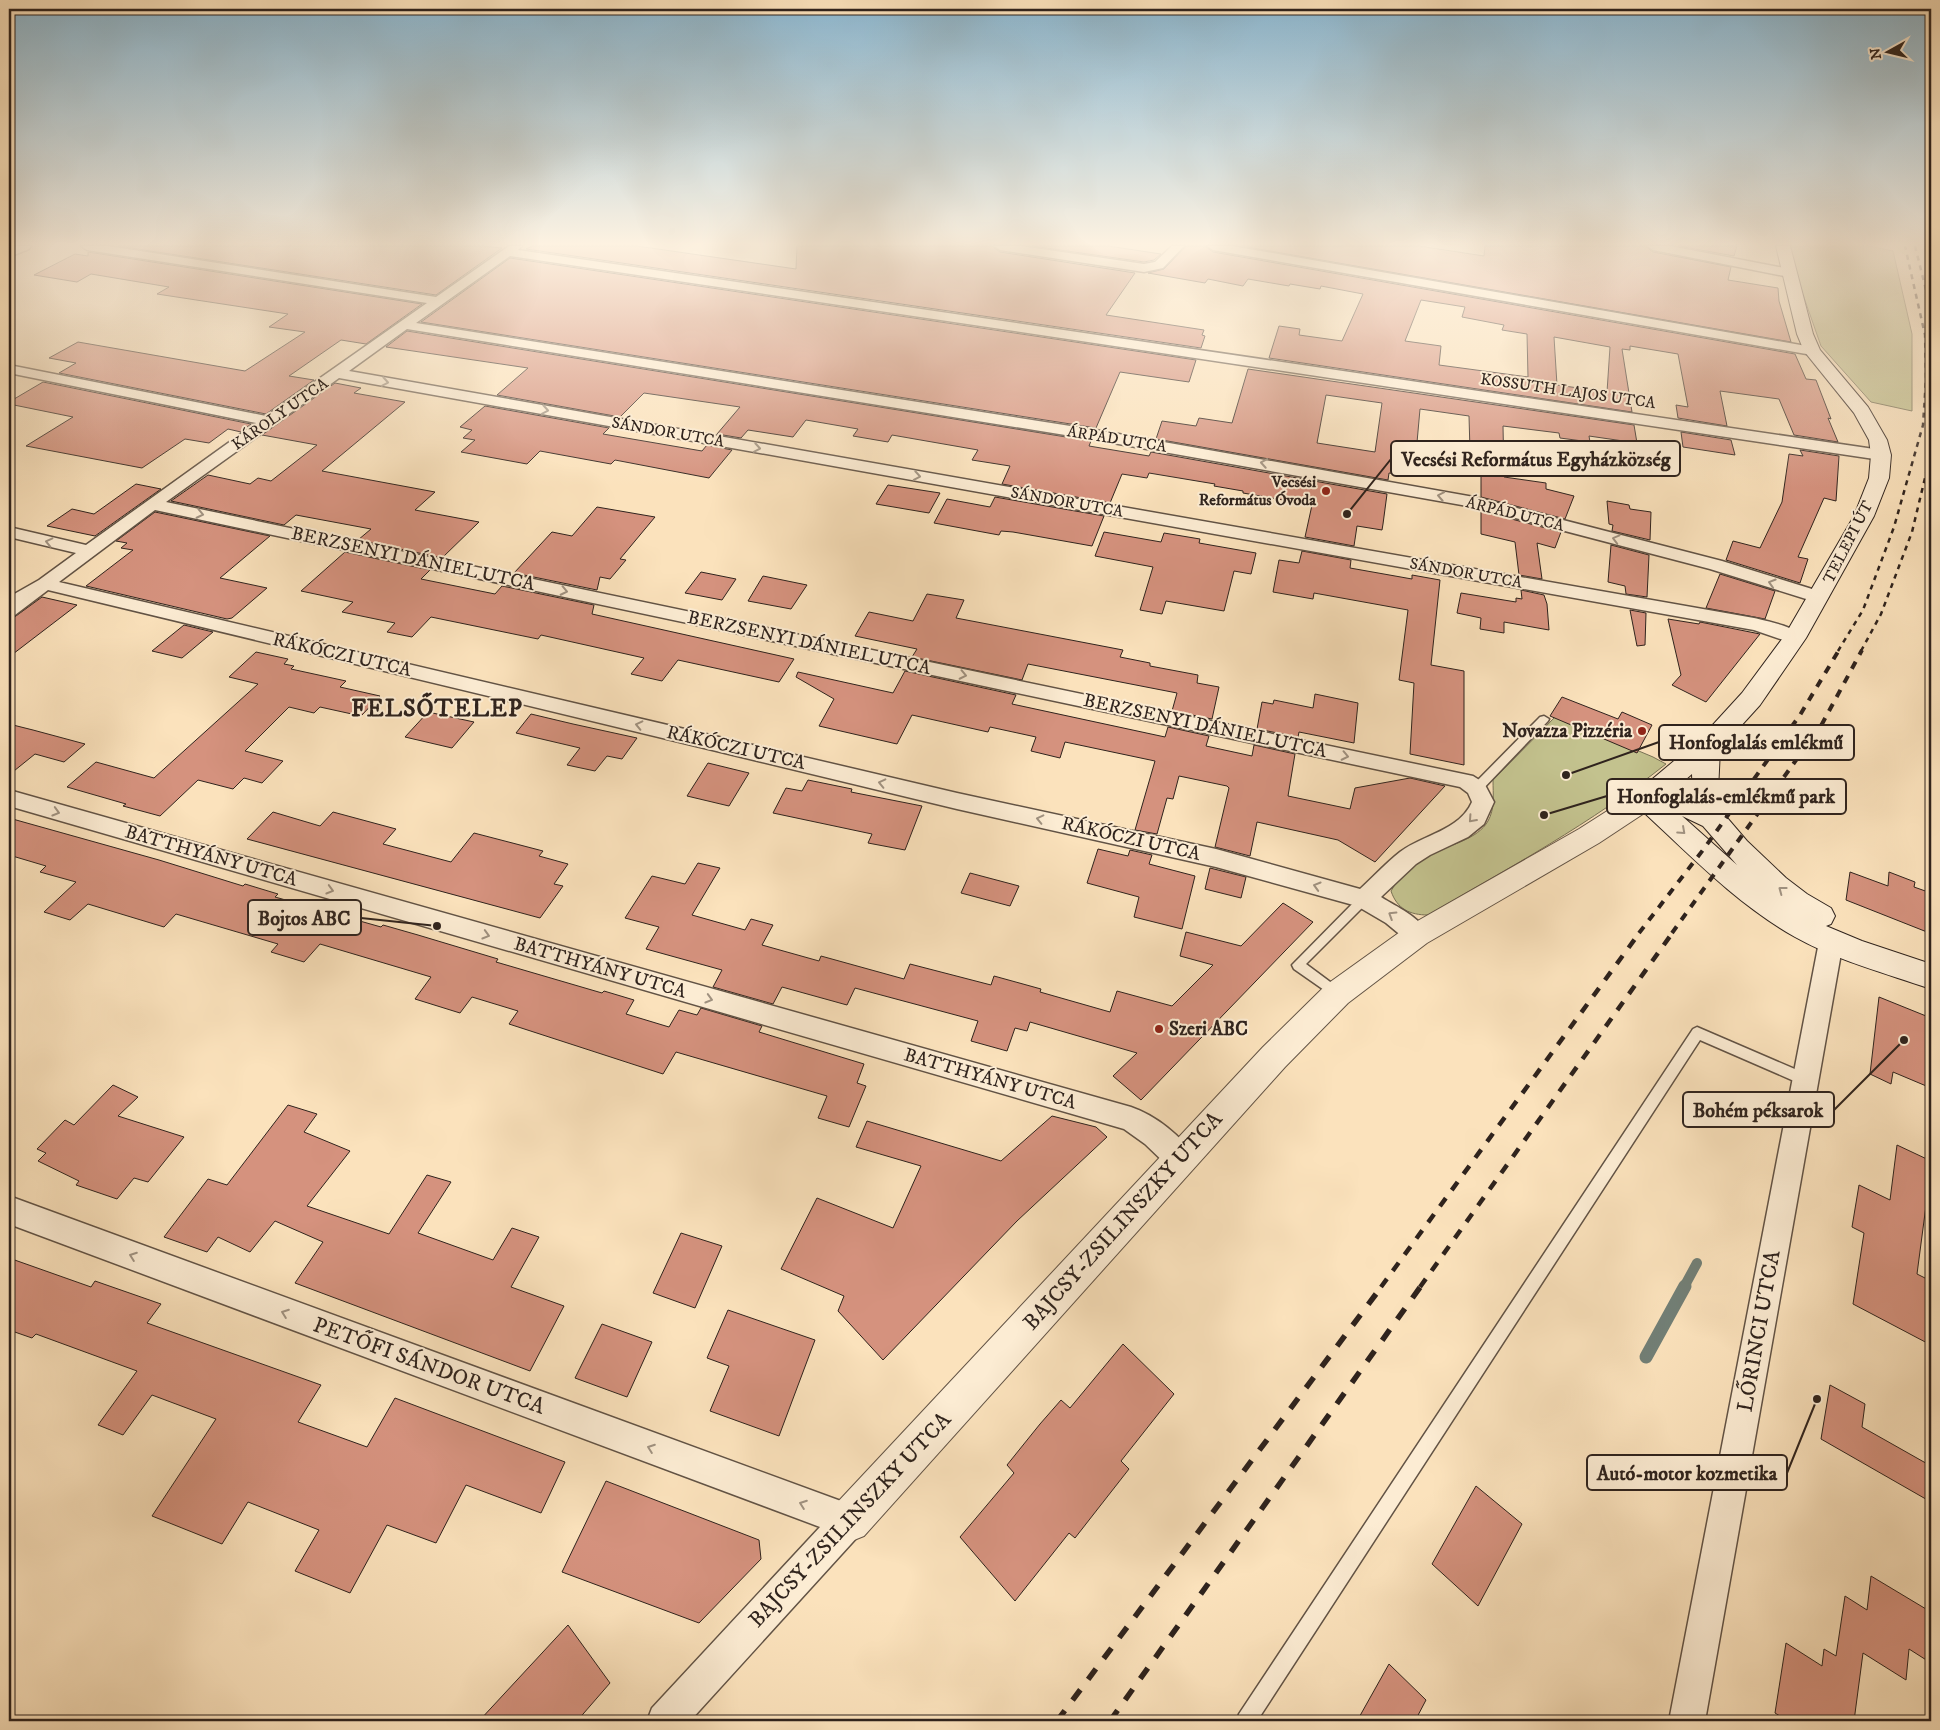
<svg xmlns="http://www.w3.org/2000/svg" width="1940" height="1730" font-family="'IM FELL DW Pica',serif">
	<rect width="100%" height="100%" fill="#fbe2bc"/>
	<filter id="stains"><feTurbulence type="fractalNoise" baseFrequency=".004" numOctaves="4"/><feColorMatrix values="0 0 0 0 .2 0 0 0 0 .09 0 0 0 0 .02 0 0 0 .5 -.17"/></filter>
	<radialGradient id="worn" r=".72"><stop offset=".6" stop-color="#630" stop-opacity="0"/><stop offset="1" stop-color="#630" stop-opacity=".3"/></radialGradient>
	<path fill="#c3c28e" stroke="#797256" d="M1786,246H1868L1893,251L1912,334V411L1871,402L1821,346Z
		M1556,716L1653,757L1666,764C1592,823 1509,868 1428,915C1410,915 1397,909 1391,891C1400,875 1415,861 1432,853C1450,845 1478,839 1488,821C1495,809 1493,794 1493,780Z"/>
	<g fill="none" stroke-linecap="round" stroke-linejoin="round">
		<path stroke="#727f76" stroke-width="10" d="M1684,1287L1697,1263"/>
		<path stroke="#727f76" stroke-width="13" d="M1646,1357L1685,1286"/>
	</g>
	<path fill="#d5927e" stroke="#2f231d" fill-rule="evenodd" d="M118,246H482L502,248L436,295Z
		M532,246H637L796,269L797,246H992L1000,252L1135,273L1106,315L1204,330L1202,335L1205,336L1201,348L526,249Z
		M1032,246H1108L1161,254L1154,260L1144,262Z
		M1186,246H1205L1213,252L1795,354L1806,379L1816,380L1831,419L1828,418L1838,442L1794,435L1779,399L1720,391L1727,426L1678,418L1676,405L1688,407L1678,354L1630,346V350L1622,349L1632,412L1269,358L1279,326L1300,329L1299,335L1342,341L1363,294L1321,286L1320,289L1290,284L1289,286L1248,279L1243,286L1208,279L1205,283L1148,273L1164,269ZM1421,300L1465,307L1462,317L1504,325L1502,330L1527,334L1528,377L1439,365L1441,346L1405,341ZM1554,337L1610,347L1607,392L1557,385Z
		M1241,246H1419L1484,256L1485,246H1645L1653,252L1731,267L1728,280L1778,288L1779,301L1791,342Z
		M1678,246H1737L1734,256Z
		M88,252L422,304L366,344L341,340L289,376L314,380L266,414L59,373L76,363L49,358L78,342L245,371L305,332L269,327L288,314L157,294L169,287L91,274L77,282L34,275L75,254L88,256Z
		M510,258L1196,360L1189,382L1120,372L1096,428L421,322Z
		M407,331L1091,441L1089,446L1149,456L1151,452L1387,494L1383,524L1382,530L1357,526L1354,546L1305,537L1312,505L1243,493V491L1214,486L1215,484L1149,473L1147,478L1122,474L1110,503L1002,484L1010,466L972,460L978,450L892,435L888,442L853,436L858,429L806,420L793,437L748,430L741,438L717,434L740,407L644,393L620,417L497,395L528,368L386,347Z
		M1248,369L1634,425L1637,443L1589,436L1590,442L1560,438L1559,433L1503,426L1504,477L1546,483V489L1574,496L1565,519L1481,497V452L1470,451L1469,416L1420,409L1414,476L1389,473L1388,480L1156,439L1162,421L1196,426L1199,418L1232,423ZM1326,395L1382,403L1375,452L1317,443Z
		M43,382L251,424L241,432L228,429L209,443L185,439L142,468L26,446L73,417L9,404V402Z
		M335,383L361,388L354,393L405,402L322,471L435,492L415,510L479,522L442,558L358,540L371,529L296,515L284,525L171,501L208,475L250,484L258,478L271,481L317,445L262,435Z
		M485,406L609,428L603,434L702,451L707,445L732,450L709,478L615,460L611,464L540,451L527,464L461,452L475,440L463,438L472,430L460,427Z
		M1681,432L1731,440L1735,455L1683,447Z
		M1800,450L1839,456L1836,501L1824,498L1798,557L1808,559L1800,583L1726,560L1733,541L1760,548L1782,502L1789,454L1803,456Z
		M136,484L161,489L95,536L47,526L72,509L94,514Z
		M888,485L940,493L929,513L876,504Z
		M995,497L1104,516L1092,546L1013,532L1001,531L999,535L934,523L947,499L990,507Z
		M1607,501L1629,505L1630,509L1651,512L1650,540L1612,531L1613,525L1609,524Z
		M597,507L655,517L620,559L626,560L610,579L600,577L597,590L514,573L552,532L572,536Z
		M1481,511L1561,532L1555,548L1537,543L1542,579L1519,575L1515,542L1481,534Z
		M155,512L270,536L220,578L267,588L232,618L227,619L86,586L133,550L121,548L127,543L116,541Z
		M1104,532L1161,542L1164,533L1200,539L1199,543L1256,553L1251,574L1234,571L1224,611L1166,601L1162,614L1140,610L1153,567L1095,556Z
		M1611,545L1649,555L1647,597L1626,594L1625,586L1608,582Z
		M1302,551L1351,560L1350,568L1412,579V575L1440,580L1431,665L1464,671V765L1410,754L1414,683L1399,680L1408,610L1314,593L1313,599L1273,592L1279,560L1299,563Z
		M345,552L430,570L421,579L495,594L502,586L594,605L592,614L794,659L779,682L678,660L662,681L631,674L644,658L541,635L538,639L431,617L412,637L387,632L395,623L342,612L353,602L301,591Z
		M701,572L736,579L722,600L685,593Z
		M1720,574L1775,591L1765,619L1706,608Z
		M763,576L807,585L791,609L748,601Z
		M1521,590L1544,595L1547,604L1549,630L1504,622V633L1480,629L1481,618L1457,613L1461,593L1516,602V598L1522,599Z
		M927,594L964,600L956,618L1123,650L1120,657L1150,663V666L1198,675L1197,683L1219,687L1212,719L1172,711L1177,693L1028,664L1022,680L912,657L917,649L855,636L869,612L913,621Z
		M42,597L77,605L9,657V621Z
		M1630,610L1646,613L1645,645L1637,646Z
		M1668,619L1699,624L1700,622L1760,634L1706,702L1672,685L1681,675Z
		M184,625L213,632L182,658L152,651Z
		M256,652L288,659L284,664L294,666L291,669L346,681L340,687L380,696L361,716L320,707L314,713L289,707L245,751L283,761L262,783L244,778L233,789L198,780L160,816L123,806L126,804L67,787L96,762L154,778L258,684L229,677Z
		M905,671L1016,695L1012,704L1165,737L1168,727L1209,736L1206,746L1252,756L1254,745L1295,754L1288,796L1350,809L1355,788L1410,778L1445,786L1375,862L1338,840L1257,822L1250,856L1215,847L1229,788L1227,786L1179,776L1173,799L1167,798L1157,834L1135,830L1155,761L1065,742L1060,758L1031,751L1036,737L990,727L988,732L912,715L897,744L819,726L834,699L796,677L798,672L893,693Z
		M1315,694L1358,703L1354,743L1299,732L1298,737L1257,729L1262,702L1273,704L1274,700L1313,708Z
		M1562,697L1618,719L1622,712L1652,725L1637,753L1550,716Z
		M428,712L474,722L452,748L405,737Z
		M531,714L573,724L637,738L622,759L607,756L595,771L567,765L580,748L516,733Z
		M9,724L33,730L85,744L64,762L35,754L9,775Z
		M708,763L749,773L729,806L687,796Z
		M808,780L852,789L851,792L922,806L905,850L868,843L872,834L773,813L786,788L802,791Z
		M273,812L320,826L333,812L396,829L383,844L451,862L474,833L543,851L539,856L568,864L554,884L563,886L540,918L247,839Z
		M9,818L159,860L243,886L245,884L278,894L275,897L381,927L383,925L418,935L498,959L496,962L602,993L604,991L634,1000L626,1014L669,1027L679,1010L697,1015L701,1008L762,1026L759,1032L864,1064L857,1083L866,1086L849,1127L818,1118L827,1096L676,1052L663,1074L509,1024L518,1011L472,997L460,1013L415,999L431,977L320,944L304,962L271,952L278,944L176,914L164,927L88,904L70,920L44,912L76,882L40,872L46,866L9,855Z
		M1098,849L1128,856L1130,850L1152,855L1149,864L1195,876L1182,929L1134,917L1139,897L1087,883Z
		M698,863L720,868L692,915L745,930L751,919L773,925L762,945L819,961L821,956L904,979L910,964L991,985L994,976L1041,989L1040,992L1110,1012L1117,991L1172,1006L1213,965L1180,956L1186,932L1241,946L1283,903L1313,922L1141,1100L1113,1076L1137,1053L1030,1022L1027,1031L1015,1028L1007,1051L971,1041L978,1021L855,988L847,1005L782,987L773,1004L713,987L722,970L646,949L659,927L625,918L652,876L685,884Z
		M1210,868L1246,877L1241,898L1205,889Z
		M1850,872L1888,886L1889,872L1915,882L1914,887L1931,893L1927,932L1846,900Z
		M970,873L1019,886L1010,906L961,893Z
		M1879,997L1931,1018V1088L1893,1072L1891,1084L1870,1074Z
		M113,1085L138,1097L118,1116L184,1137L148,1182L134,1178L117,1199L76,1185L79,1181L38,1161L46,1153L37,1149L65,1120L74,1125Z
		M288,1105L317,1114L304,1132L350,1151L307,1206L389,1234L427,1175L451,1182L418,1233L493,1260L512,1228L539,1237L511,1287L564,1306L530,1371L295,1283L323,1242L275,1221L250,1252L218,1237L207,1252L164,1237L208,1179L227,1185Z
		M1052,1116L1096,1127L1107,1137L1017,1221L883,1360L838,1311L844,1296L781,1269L817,1198L893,1228L921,1166L856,1147L867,1121L1001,1161Z
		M1897,1145L1931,1161V1201L1927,1198L1917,1274L1931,1281V1345L1853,1304L1864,1233L1852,1227L1859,1185L1890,1200Z
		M681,1233L722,1246L695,1308L653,1293Z
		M9,1258L91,1287L95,1281L161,1304L147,1323L321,1385L298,1422L367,1447L395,1398L565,1462L541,1513L466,1485L436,1543L387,1525L350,1593L295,1571L319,1530L248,1502L222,1544L152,1516L216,1419L152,1395L123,1435L98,1425L137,1371L36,1334L32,1338L9,1330Z
		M728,1310L815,1340L779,1436L710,1411L729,1366L707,1358Z
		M602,1324L652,1342L627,1397L575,1378Z
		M1123,1344L1174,1394L1121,1461L1129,1469L1075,1538L1069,1533L1015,1601L960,1537L1014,1473L1007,1465L1040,1424L1061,1400L1070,1408Z
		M1830,1385L1865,1404L1862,1427L1931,1466V1502L1821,1439Z
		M606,1481L759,1540L761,1559L699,1623L562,1572Z
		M1476,1486L1522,1524L1478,1606L1432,1564Z
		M1871,1576L1931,1612V1663L1909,1649L1906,1680L1863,1653L1854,1721H1788L1775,1713L1786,1643L1822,1666L1824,1649L1836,1656L1845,1596L1867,1610Z
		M568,1625L610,1683L577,1721H479Z
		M1389,1664L1426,1700L1415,1721H1357Z"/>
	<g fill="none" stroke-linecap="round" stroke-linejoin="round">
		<defs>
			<path id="service" d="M1544,716L1549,719L1548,721L1481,791H1473L1472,788L1473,785L1540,717Z
				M1364,894L1368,896L1370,899L1368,902L1306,964L1341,990L1343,994L1341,998L1337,999L1294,969L1292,965L1360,896Z
				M1697,1027L1811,1076L1813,1080L1811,1084L1806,1086L1801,1084L1700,1040L1257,1721H1237L1239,1714L1693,1029Z"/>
			<path id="minor" d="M16,246H31L29,249L9,257V249Z
				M81,246H108L436,297L509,246H522L518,250L1881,450L1887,452L1889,455L1887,458L1881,460L510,256L416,323L1096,430L1474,497L1722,561L1825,593L1828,597L1825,601L1819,603L1710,569L1473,507L1096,440L407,329L349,371L1754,618C1767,621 1797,627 1804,638L1802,642L1795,644L1754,630L339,378L166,502L1473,776L1484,783L1494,802L1484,824L1468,837L1430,855L1416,864L1381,897C1397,907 1420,917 1429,935L1425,942L1417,945L1409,942L1386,923L1357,906L1216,867L957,809L48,590L15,615L9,617V597L39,580L76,553L9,537V527L86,545L256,423L9,373V365L266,416L427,303L87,250ZM155,510L1460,787L1468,793L1472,802C1459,831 1424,834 1400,852C1386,863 1373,877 1360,889L1216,849L957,793L59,582Z
				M994,246H1021L1144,264L1155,262L1172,246H1184L1163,268L1144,272L1000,250Z
				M1207,246H1232L1812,347L1819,351L1812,355L1213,250Z
				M1647,246H1670L1789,269L1795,273L1789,277L1653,250Z
				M9,790L1131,1107C1154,1115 1184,1136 1194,1159L1190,1168L1180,1172L1170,1168L1145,1144L1124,1129L9,806Z
				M1831,932L1839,935L1843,942L1705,1721H1669L1819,942L1823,935Z
				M9,1196L849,1504L861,1509L866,1521L861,1533L690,1721H647L652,1708L820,1527L9,1224Z"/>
			<path id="tertiary" d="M1646,789L1655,792L1659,799L1655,806L1599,843L1427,943L1348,1003L1285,1067L864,1536L849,1542L834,1536L828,1521L834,1506L1263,1047L1326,985L1407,927L1579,829L1637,792Z"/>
			<path id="secondary" d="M1776,246H1790L1813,334L1820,350L1868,407L1887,440L1891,455L1889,478L1874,516L1806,638L1760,705L1720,749L1718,791L1723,813L1747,841L1786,878L1807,894L1831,908L1835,916L1831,924L1826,926L1862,941L1931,964V989C1885,973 1838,961 1795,937C1735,903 1687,852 1637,806L1633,799L1637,792L1699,740L1742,693L1785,635L1854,516L1869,478L1871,455L1869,440L1854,413L1804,351L1797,334ZM1692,774L1693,800L1669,794ZM1682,816L1703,826L1737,865Z"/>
		</defs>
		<use href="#service" stroke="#625345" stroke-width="3"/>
		<use href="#minor" stroke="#625345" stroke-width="3"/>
		<use href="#tertiary" stroke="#625345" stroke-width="2"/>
		<use href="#secondary" stroke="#2f231d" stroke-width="2"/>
		<use href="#service" fill="#fcecd3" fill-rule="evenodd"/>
		<use href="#minor" fill="#fcecd3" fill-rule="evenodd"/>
		<use href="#tertiary" fill="#fcecd3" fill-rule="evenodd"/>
		<use href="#secondary" fill="#fcecd3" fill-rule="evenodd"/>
		<path stroke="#2f231d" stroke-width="2.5" stroke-dasharray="5 5" stroke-linecap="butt" d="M1915,246L1931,310
			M1838,651L1863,610L1894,527L1923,425L1926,378L1925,335L1905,246
			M1861,651L1881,614L1912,532L1931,453"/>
		<path stroke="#2f231d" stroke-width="4" stroke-dasharray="8 8" stroke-linecap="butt" d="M1639,933L1703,850L1800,715L1839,650
			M1672,933L1822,724L1862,650"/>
		<path stroke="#2f231d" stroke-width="4.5" stroke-dasharray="10 10" stroke-linecap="butt" d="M1381,1287L1640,932
			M1420,1287L1673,932"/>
		<path stroke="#2f231d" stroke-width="5.5" stroke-dasharray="13 13" stroke-linecap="butt" d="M1057,1721L1382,1286
			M1110,1721L1421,1286"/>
	</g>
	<defs><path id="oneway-chevron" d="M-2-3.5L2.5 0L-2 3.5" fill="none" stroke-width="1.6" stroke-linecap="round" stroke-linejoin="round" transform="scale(1.25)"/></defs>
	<g stroke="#a09281">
		<use href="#oneway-chevron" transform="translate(385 382) rotate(10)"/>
		<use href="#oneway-chevron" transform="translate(545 410) rotate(10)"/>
		<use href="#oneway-chevron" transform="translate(757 448) rotate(10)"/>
		<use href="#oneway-chevron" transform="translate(1264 463) rotate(-170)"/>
		<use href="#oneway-chevron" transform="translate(917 476) rotate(10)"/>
		<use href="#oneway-chevron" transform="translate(1441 496) rotate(-169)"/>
		<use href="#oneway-chevron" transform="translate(200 514) rotate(12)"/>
		<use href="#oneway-chevron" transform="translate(1616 539) rotate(-165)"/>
		<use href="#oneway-chevron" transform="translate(49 542) rotate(-167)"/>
		<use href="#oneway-chevron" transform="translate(1772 583) rotate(-163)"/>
		<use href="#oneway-chevron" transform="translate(564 591) rotate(12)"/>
		<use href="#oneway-chevron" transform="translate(963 675) rotate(12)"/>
		<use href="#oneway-chevron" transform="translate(639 725) rotate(-167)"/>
		<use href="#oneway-chevron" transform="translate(1345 756) rotate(12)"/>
		<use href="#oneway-chevron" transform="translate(882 783) rotate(-167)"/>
		<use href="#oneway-chevron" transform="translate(56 812) rotate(16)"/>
		<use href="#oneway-chevron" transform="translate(1040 819) rotate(-167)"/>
		<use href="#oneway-chevron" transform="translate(1472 819) rotate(132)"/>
		<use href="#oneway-chevron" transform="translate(1682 831) rotate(42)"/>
		<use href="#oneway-chevron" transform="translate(1317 886) rotate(-164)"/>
		<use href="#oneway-chevron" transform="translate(330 890) rotate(16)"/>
		<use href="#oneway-chevron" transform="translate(1782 890) rotate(-143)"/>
		<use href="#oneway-chevron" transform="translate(1392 915) rotate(-148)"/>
		<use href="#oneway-chevron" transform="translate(486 935) rotate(16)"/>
		<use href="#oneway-chevron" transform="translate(709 999) rotate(16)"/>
		<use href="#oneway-chevron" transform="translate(133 1256) rotate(-160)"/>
		<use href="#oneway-chevron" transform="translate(285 1313) rotate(-160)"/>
		<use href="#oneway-chevron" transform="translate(651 1448) rotate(-160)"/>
		<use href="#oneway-chevron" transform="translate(803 1504) rotate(-160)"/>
	</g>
	<linearGradient id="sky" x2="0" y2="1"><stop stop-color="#8bb8d2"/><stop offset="0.5" stop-color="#fdf2e1"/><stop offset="1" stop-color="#fdf2e1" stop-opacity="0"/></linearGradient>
	<rect width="1940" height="488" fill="url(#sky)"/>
	<g fill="#8f2418" stroke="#fcecd3" stroke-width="2">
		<circle cx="1326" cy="491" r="5"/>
		<circle cx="1642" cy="731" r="5"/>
		<circle cx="1159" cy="1029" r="5"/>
	</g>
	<g text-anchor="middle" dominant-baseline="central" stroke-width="4" stroke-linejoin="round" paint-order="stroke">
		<g font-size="16" fill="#2f231d" stroke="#fcecd3">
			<text transform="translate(1568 391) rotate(8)">KOSSUTH LAJOS UTCA</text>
			<text transform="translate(280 414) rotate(-35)">KÁROLY UTCA</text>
			<text transform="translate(668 432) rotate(10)">SÁNDOR UTCA</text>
			<text transform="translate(1117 439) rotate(9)">ÁRPÁD UTCA</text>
			<text transform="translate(1067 502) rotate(10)">SÁNDOR UTCA</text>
			<text transform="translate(1515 514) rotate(14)">ÁRPÁD UTCA</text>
			<text transform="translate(1848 542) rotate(-63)">TELEPI ÚT</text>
			<text transform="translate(1466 573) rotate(10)">SÁNDOR UTCA</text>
		</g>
		<g font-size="16" font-weight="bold" fill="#2f231d" stroke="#fcecd3" text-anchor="end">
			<text x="1316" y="482">Vecsési<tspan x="1316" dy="18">Református Óvoda</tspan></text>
		</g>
		<g font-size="19" fill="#2f231d" stroke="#fcecd3">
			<text transform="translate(413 559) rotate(12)">BERZSENYI DÁNIEL UTCA</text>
			<text transform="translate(809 643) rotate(12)">BERZSENYI DÁNIEL UTCA</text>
			<text transform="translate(342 655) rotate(13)">RÁKÓCZI UTCA</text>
			<text transform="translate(1205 726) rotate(12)">BERZSENYI DÁNIEL UTCA</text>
			<text transform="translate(736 748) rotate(13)">RÁKÓCZI UTCA</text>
			<text transform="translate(1131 839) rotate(13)">RÁKÓCZI UTCA</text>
			<text transform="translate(211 856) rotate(16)">BATTHYÁNY UTCA</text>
			<text transform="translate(600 968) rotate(16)">BATTHYÁNY UTCA</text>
			<text transform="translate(990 1079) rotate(16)">BATTHYÁNY UTCA</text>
		</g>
		<g font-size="19" font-weight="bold" fill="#2f231d" stroke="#fcecd3" text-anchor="end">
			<text x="1632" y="731">Novazza Pizzéria</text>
			<text x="1169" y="1029" text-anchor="start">Szeri ABC</text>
		</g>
		<g font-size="22" fill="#2f231d" stroke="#fcecd3">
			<text transform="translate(1123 1221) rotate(-48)">BAJCSY-ZSILINSZKY UTCA</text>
			<text transform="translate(1759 1331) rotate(-80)">LŐRINCI UTCA</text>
			<text transform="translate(429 1366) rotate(20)">PETŐFI SÁNDOR UTCA</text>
			<text transform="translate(850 1520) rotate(-47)">BAJCSY-ZSILINSZKY UTCA</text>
		</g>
		<g font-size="24" font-weight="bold" letter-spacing="1" fill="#2f231d" stroke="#fcecd3">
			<text x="437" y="709">FELSŐTELEP</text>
		</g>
	</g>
	<path fill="none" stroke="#2f231d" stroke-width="2" d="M1347 514L1391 459M1566 775L1659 742M1544 815L1607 796M437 926L361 918M1904 1040L1834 1110M1817 1399L1787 1473"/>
	<g fill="#2f231d" stroke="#fcecd3" stroke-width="2">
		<circle cx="1347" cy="514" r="5"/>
		<circle cx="1566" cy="775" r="5"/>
		<circle cx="1544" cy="815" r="5"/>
		<circle cx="437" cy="926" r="5"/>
		<circle cx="1904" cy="1040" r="5"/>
		<circle cx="1817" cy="1399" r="5"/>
	</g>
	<g fill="#fcecd3" stroke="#2f231d" stroke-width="2">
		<rect x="1391" y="441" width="289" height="35" rx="5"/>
		<rect x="1659" y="725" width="195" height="35" rx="5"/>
		<rect x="1607" y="779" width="239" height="35" rx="5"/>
		<rect x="248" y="900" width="113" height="35" rx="5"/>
		<rect x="1683" y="1092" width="151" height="35" rx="5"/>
		<rect x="1587" y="1455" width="200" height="35" rx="5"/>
	</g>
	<g font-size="20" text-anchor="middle" font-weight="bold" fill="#2f231d">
		<text x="1536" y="466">Vecsési Református Egyházközség</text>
		<text x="1756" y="749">Honfoglalás emlékmű</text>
		<text x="1726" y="803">Honfoglalás-emlékmű park</text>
		<text x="304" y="925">Bojtos ABC</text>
		<text x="1758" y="1117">Bohém péksarok</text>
		<text x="1687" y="1480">Autó-motor kozmetika</text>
	</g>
	<rect width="1940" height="1730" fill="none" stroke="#fbe2bc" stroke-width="30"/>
	<rect x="10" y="10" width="1920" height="1710" fill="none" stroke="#2f231d" stroke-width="2.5"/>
	<rect x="15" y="15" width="1910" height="1700" fill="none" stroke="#2f231d"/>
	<g transform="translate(1888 52) rotate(262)" stroke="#fcecd3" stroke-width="4" paint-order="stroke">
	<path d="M0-4L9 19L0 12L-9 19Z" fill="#2f231d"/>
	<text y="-8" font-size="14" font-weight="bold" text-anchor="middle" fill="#2f231d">N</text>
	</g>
	<rect width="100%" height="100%" filter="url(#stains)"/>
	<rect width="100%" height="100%" fill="url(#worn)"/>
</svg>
